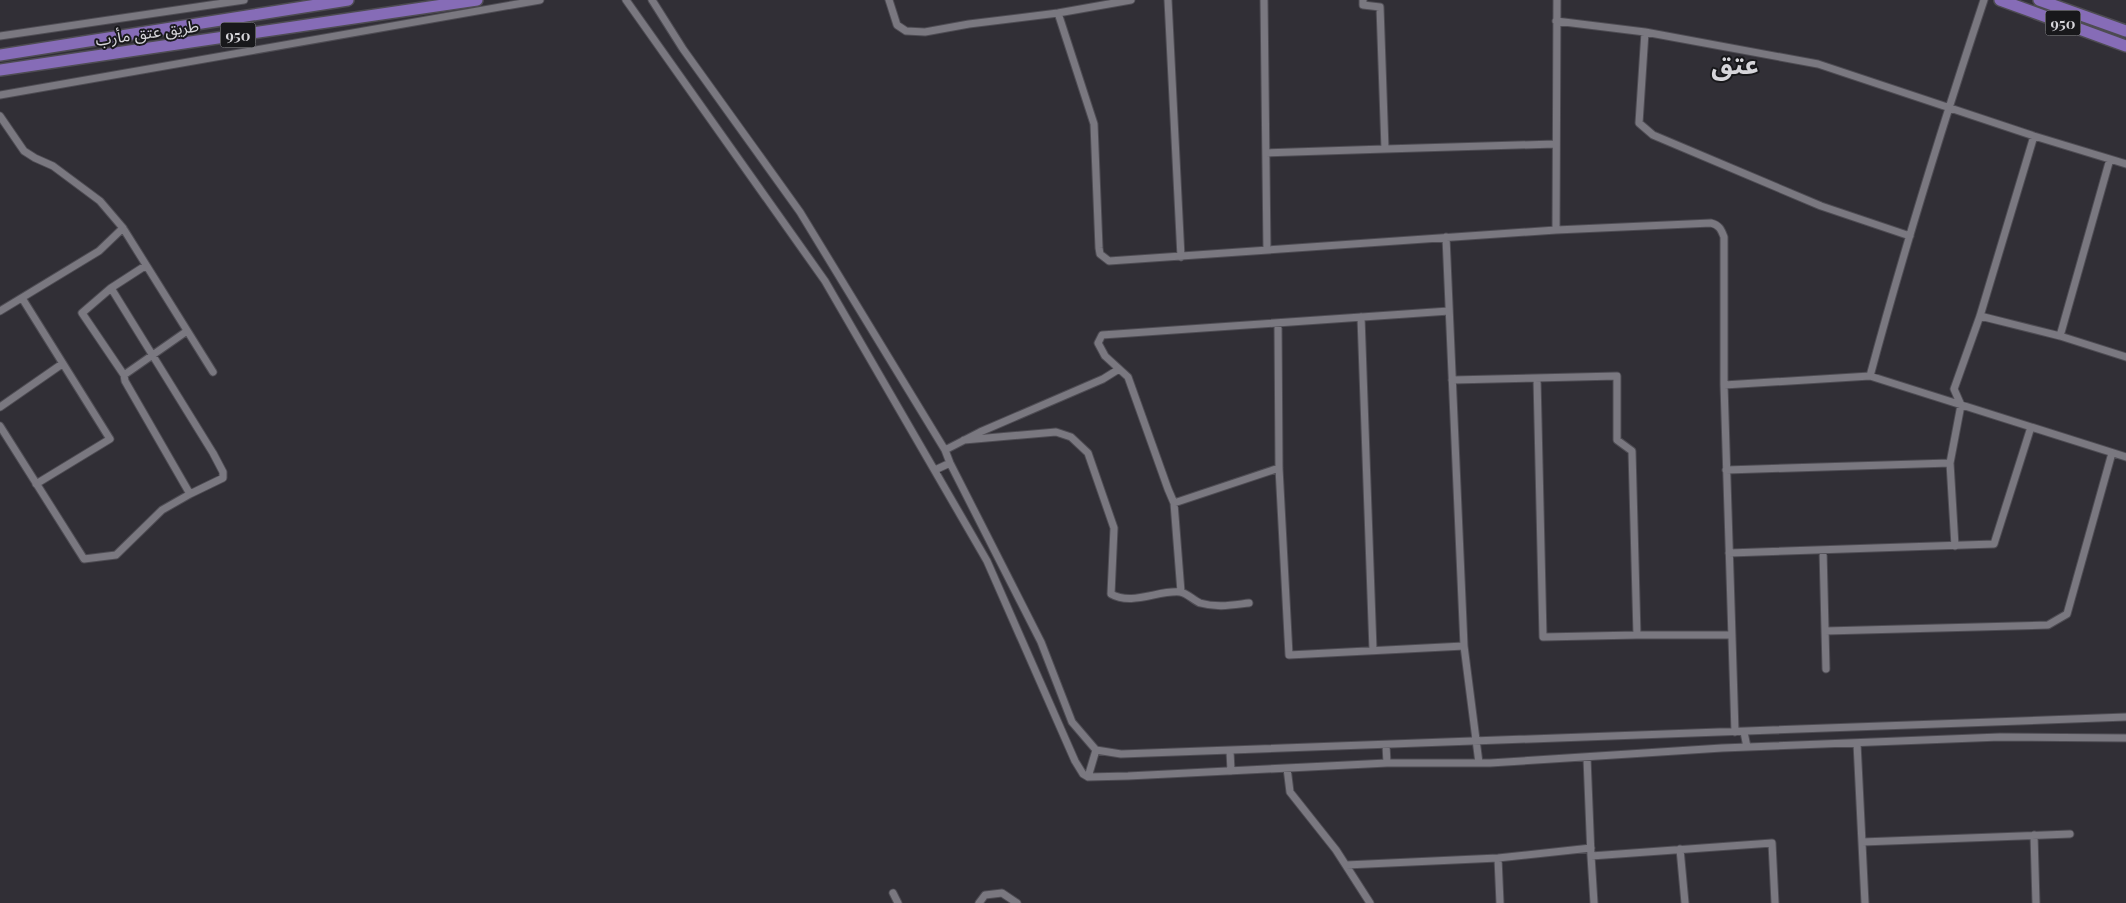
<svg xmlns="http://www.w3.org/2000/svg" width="2126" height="903" font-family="'Playfair Display','Noto Sans Arabic',serif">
	<rect width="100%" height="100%" fill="#312f36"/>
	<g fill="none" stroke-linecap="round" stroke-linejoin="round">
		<defs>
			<path id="street" d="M626,0L825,281L987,561L1075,761L1083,774L1088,777L1128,776L1387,763H1490L1722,748L2000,737L2126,738
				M652,0L683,49L800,212L945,450L950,463L1041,642L1072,722L1096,750L1121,754L2126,717
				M889,0L897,25L906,31L925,32L969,24L1058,13L1131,0
				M1168,0L1181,257
				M1264,0L1267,250
				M1363,0V5L1380,7L1385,149L1555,144
				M1058,13L1094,124L1099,248L1100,254L1109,261L1556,230L1711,223C1719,225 1721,229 1724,237V385L1735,732
				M1556,21L1645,32L1818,64L2034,136L2126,164
				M1645,32L1639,123L1653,135L1821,206L1910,236
				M0,36L244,0
				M0,95L540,0
				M0,116L24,151L35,158L53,166L100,201L123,228L213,372
				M1266,153L1385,149
				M1556,230L1557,0
				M1446,237L1464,646L1479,763
				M145,266L111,288L82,313L124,375L125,381L190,494
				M22,298L110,439L36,484
				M0,311L99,251L123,228
				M1980,316L2060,336L2126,357
				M1361,317L1373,650
				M1278,323L1279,468L1289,655L1464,646
				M2060,336L2110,159
				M124,375L187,331
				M1870,376C1904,249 1943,124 1984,0
				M1537,378L1543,637L1637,635
				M1452,380L1617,376V440L1632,451L1637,635H1732
				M1724,385L1870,376L2126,457
				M0,407L62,364
				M0,426L84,559L116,555L162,510L190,494L223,478V472L213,453L111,288
				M964,440L1056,432L1071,437L1088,453L1114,528L1111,594C1132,606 1158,590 1180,592C1187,593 1193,600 1200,603C1218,608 1232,605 1249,603
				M945,450L980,432L1103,379L1119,369
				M1279,468L1174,503L1168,489L1128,377L1105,356L1098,343L1102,335L1449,311
				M935,470L950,463
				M1726,470L1950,463
				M1174,503L1181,592
				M1955,546L1950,463L1961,405L1954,389L1980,316L2034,136
				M1823,550L1826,669
				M1729,553L1994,544L2031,427
				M1825,631L2048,625L2067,614L2112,453
				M1744,732L1747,747
				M1857,743L1865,903
				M1386,745L1387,763
				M1230,751L1231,771
				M1587,758L1591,856L1772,843L1775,903
				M1287,768L1290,792L1336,850L1370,903
				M1088,777L1096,750
				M2034,835L2036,903
				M1862,842L2070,834
				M1680,849L1685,903
				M1591,856L1594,903
				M1498,858L1500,903
				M1346,865L1498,858L1591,848
				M893,893L898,903
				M979,903L985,895L1002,893L1017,903"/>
			<path id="primary" d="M2000,0L2126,46
				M2039,0L2126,31
				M0,55L348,0
				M0,70L477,0"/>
		</defs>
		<use href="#street" stroke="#4e4c53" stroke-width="9"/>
		<use href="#primary" stroke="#4e4c53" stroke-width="14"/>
		<use href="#street" stroke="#7a7880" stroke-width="7"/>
		<use href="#primary" stroke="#866cb7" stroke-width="11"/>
	</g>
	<g text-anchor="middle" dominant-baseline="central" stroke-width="4" stroke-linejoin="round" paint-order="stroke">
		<g fill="#18181b" stroke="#9d9ca1" stroke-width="1">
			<rect x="2045.5" y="10.5" width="35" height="25" rx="4"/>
			<rect x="220.5" y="22.5" width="35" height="25" rx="4"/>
		</g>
		<g font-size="15" font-weight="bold" fill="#d6d5da">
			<text x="2063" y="23">950</text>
			<text x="238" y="35">950</text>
		</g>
		<g font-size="16" fill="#d6d5da" stroke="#18181b">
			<text transform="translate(147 32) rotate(-8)">طريق عتق مأرب</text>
		</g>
		<g font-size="26" font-weight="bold" fill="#d6d5da" stroke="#18181b">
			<text x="1735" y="63">عتق</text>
		</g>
	</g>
</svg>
